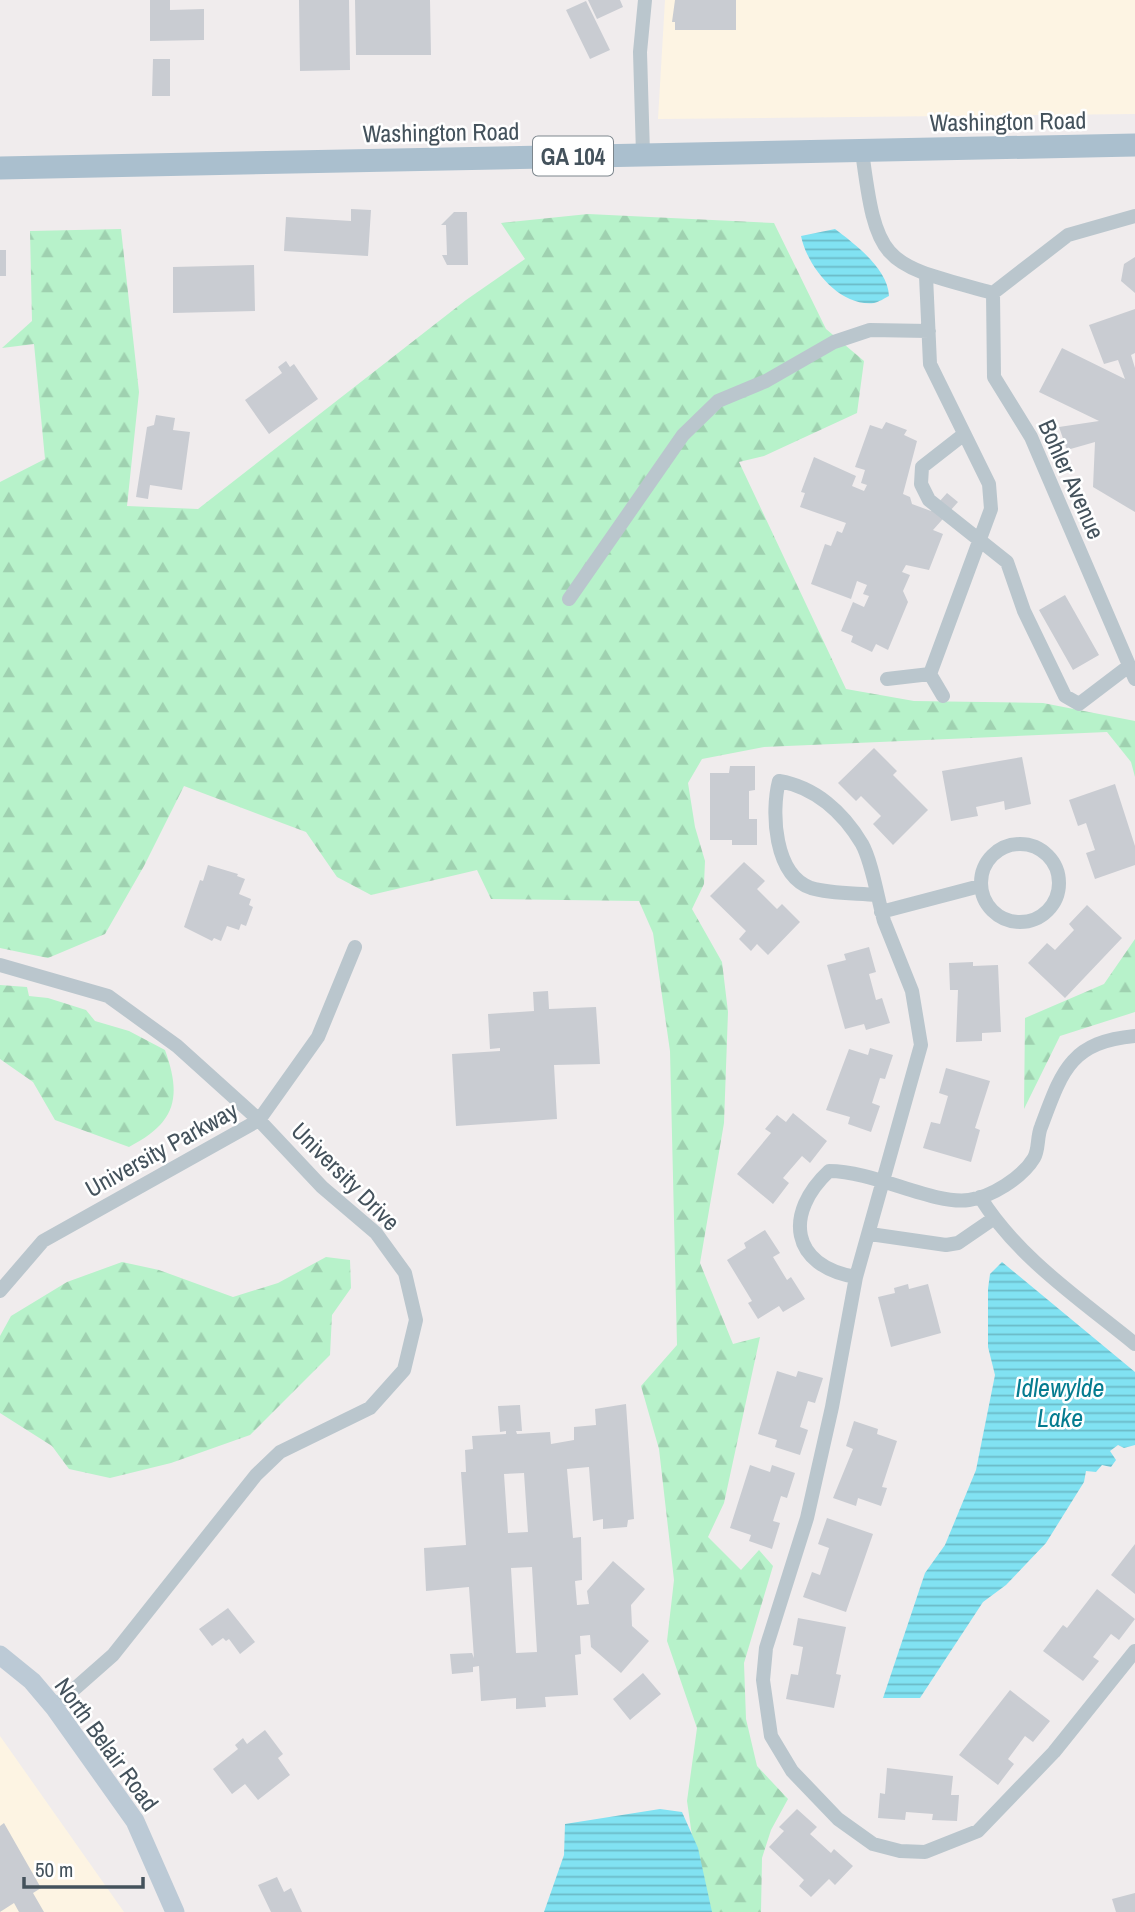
<svg xmlns="http://www.w3.org/2000/svg" width="1135" height="1912" font-family="'Archivo Narrow',sans-serif">
	<defs>
		<pattern id="forest-firs" width="22" height="20" patternUnits="userSpaceOnUse" patternTransform="scale(1.75)"><rect width="22" height="20" fill="#b7f2ca"/><path d="M5 1l3.5 6h-7zM16 11l3.5 6h-7z" fill="#9fd1b0"/></pattern>
		<pattern id="water-rules" width="6" height="5" patternUnits="userSpaceOnUse" patternTransform="scale(1.75)"><rect width="6" height="5" fill="#81e2f2"/><path d="M0 2.5h6" fill="none" stroke="#6bbac7"/></pattern>
	</defs>
	<rect width="100%" height="100%" fill="#f0eced"/>
	<path fill="#fdf4e3" d="M665,0H1135V114L658,119Z
		M0,1736L124,1912H0Z"/>
	<path fill="url(#forest-firs)" d="M588,214L774,223L826,329L864,361L857,413L764,456L739,462L846,689L914,701L1043,703L1135,721V777L1131,762L1107,732L764,747L702,759L688,783L695,827L705,861L704,884L692,909L722,962L728,1012L724,1123L700,1263L733,1344L760,1337L724,1503L708,1537L741,1570L759,1550L773,1566L744,1663L746,1719L757,1766L788,1799L771,1830L762,1858L761,1912H703L687,1801L697,1728L667,1641L674,1580L659,1449L641,1386L677,1345L670,1051L653,933L639,901L491,899L477,870L371,895L337,877L306,832L184,786L144,866L105,934L48,958L0,948V482L45,459L34,344L2,348L32,321L30,231L121,229L139,392L127,506L198,509L466,300L525,259L501,223Z
		M1135,939V1012L1060,1036L1024,1109L1025,1018L1104,984Z
		M0,985L27,987L29,996L48,998L86,1010L95,1021L129,1031L165,1050C182,1097 176,1123 129,1147L55,1120L33,1082L0,1059Z
		M326,1257L350,1260L351,1288L332,1315L330,1355L250,1435L171,1463L110,1478L69,1469L52,1446L0,1413V1336L11,1316L67,1282L122,1262L159,1270L233,1297L278,1283Z"/>
	<path fill="url(#water-rules)" d="M835,229C855,244 888,269 889,296C885,298 879,302 874,303C839,307 807,266 801,236Z
		M1002,1262L1135,1372V1445L1124,1448L1118,1445L1110,1451L1116,1460L1111,1467L1102,1465L1096,1472L1086,1471L1084,1482L1046,1543L1006,1585L983,1602L920,1698H883L925,1573L945,1545L976,1470L995,1375L988,1347V1289L990,1274Z
		M660,1809L682,1812L698,1848L712,1912H544L564,1855L565,1824Z"/>
	<path fill="#c9ccd2" fill-rule="evenodd" d="M150,0H170V10L204,9V40L150,41Z
		M299,0H349L350,70L300,71Z
		M355,0H430L431,55H356Z
		M588,0H620L623,7L597,19Z
		M675,0H736V30H675V22H672Z
		M586,1L610,50L590,59L566,10Z
		M153,59H170V96H152Z
		M351,209L371,210L368,256L284,251L286,217L351,221Z
		M454,212H467L468,265H447L442,255H447L446,225H441Z
		M0,250H6V276H0Z
		M1135,257V293L1121,281L1124,264Z
		M254,265L255,311L173,313V267Z
		M1135,309V353L1131,355L1135,368V512L1093,487L1095,442L1067,450L1059,427L1099,421L1039,392L1062,348L1125,379L1118,360L1104,364L1089,325Z
		M286,361L290,367L294,364L318,399L269,434L245,400L282,373L278,367Z
		M156,415L175,418L173,430L190,432L182,490L150,485L148,499L136,497L147,427L154,425Z
		M886,422L907,430L904,435L917,441L903,494L910,497L912,504L931,511L947,493L958,502L933,530L943,534L929,570L906,565L902,572L910,575L903,591L908,602L888,650L876,644L872,652L851,642L853,636L841,631L853,602L864,607L869,596L863,594L867,585L857,581L851,599L811,584L825,544L831,546L837,531L842,533L846,523L800,507L805,493L801,492L814,457L856,476L852,486L864,491L867,485L861,483L865,470L855,467L870,425L882,429Z
		M1065,595L1099,655L1073,670L1039,610Z
		M874,748L897,771L893,775L928,810L893,845L873,824L881,816L861,796L856,801L838,783Z
		M1022,757L1031,804L1005,810L1004,801L976,807L978,816L951,821L942,771Z
		M730,766H755V790L749,791V819H757V845H732V840H710V773H729Z
		M1115,784L1135,846V865L1095,879L1086,853L1095,850L1086,823L1078,826L1069,800Z
		M744,862L765,881L757,889L777,909L782,904L800,922L768,955L757,944L751,951L739,939L746,931L710,896Z
		M208,865L238,874L237,876L245,879L239,894L251,899L249,905L253,907L246,926L241,924L239,930L227,926L221,941L214,938L212,941L184,927L200,880L203,881Z
		M1087,905L1122,938L1065,998L1028,963L1047,943L1055,950L1074,930L1069,924Z
		M869,947L876,972L869,974L876,1000L882,998L890,1023L866,1030L864,1024L845,1029L827,965L846,960L844,954Z
		M973,962V966L998,965L1001,1032L982,1033V1041L956,1042L958,990H950L949,963Z
		M548,991L549,1009L596,1007L600,1064L554,1065L557,1119L456,1126L452,1054L500,1051V1048L490,1049L488,1014L534,1011L533,992Z
		M870,1048L893,1055L885,1079L880,1078L872,1103L880,1106L871,1132L848,1124L850,1117L826,1110L849,1049L868,1055Z
		M946,1068L990,1081L975,1128L980,1130L971,1162L923,1148L931,1122L940,1124L948,1096L939,1093Z
		M793,1113L827,1141L810,1163L802,1156L783,1178L789,1183L773,1204L737,1174L771,1133L765,1129L777,1115L786,1122Z
		M765,1230L780,1253L773,1257L787,1280L791,1277L805,1299L783,1312L779,1306L758,1319L748,1303L752,1301L727,1260L746,1248L744,1243Z
		M908,1284L909,1289L928,1284L941,1333L891,1347L878,1297L895,1293L894,1288Z
		M777,1371L796,1377L798,1371L823,1378L815,1403L808,1401L800,1427L808,1430L800,1455L775,1447L777,1440L758,1434Z
		M626,1404L634,1519L628,1520L627,1527L603,1529V1519L593,1521L589,1467L567,1469L573,1538L581,1537L582,1580L575,1581L577,1605L589,1604L587,1591L613,1561L645,1589L631,1605L632,1626L649,1641L621,1673L591,1647L590,1635L580,1636L581,1654L575,1655L578,1695L545,1697L546,1707L516,1709V1698L481,1701L479,1666L473,1667V1672L452,1674L450,1654L472,1653L474,1658L469,1587L426,1591L424,1548L466,1545L461,1472H466L465,1450L473,1449L472,1436L506,1434V1431L500,1432L498,1406L520,1405L522,1431H516L517,1434L550,1432L551,1444L574,1440V1427L596,1425L595,1409ZM524,1473L528,1532L508,1533L504,1474ZM532,1567L537,1652L516,1653L511,1568Z
		M854,1421L878,1429L877,1434L897,1441L882,1487L887,1488L881,1506L858,1498L856,1506L833,1498L853,1449L846,1446Z
		M750,1465L770,1472L772,1465L795,1473L787,1498L781,1496L773,1521L780,1523L772,1549L749,1541L751,1535L730,1528Z
		M827,1518L873,1534L846,1612L803,1597L812,1572L820,1575L829,1548L818,1544Z
		M1135,1544V1594L1111,1575Z
		M1097,1589L1135,1619L1119,1640L1111,1634L1093,1657L1099,1661L1083,1681L1043,1651L1063,1625L1067,1628Z
		M228,1608L255,1642L240,1654L229,1639L226,1641L223,1638L212,1646L199,1629Z
		M798,1618L846,1627L836,1674L841,1675L834,1708L786,1699L791,1674L798,1675L803,1647L793,1645Z
		M643,1673L661,1694L630,1720L613,1699Z
		M1010,1690L1050,1721L1033,1742L1025,1736L1008,1759L1014,1764L998,1785L959,1755Z
		M265,1730L283,1754L278,1758L290,1775L258,1800L245,1784L232,1794L213,1769L238,1749L235,1745L243,1738L247,1744Z
		M887,1768L953,1776L951,1795H959L957,1821L932,1820L933,1814L906,1812L905,1820L878,1818L880,1793L885,1794Z
		M797,1809L817,1827L810,1834L831,1853L834,1849L853,1866L835,1885L829,1879L811,1897L799,1886L804,1880L769,1847L784,1831L779,1827Z
		M4,1823L41,1888L33,1893L44,1912H19L14,1903L0,1912V1826Z
		M277,1877L284,1892L291,1888L302,1912H271L258,1885Z
		M1135,1893V1912H1116L1112,1899Z"/>
	<g fill="none" stroke-linecap="round" stroke-linejoin="round">
		<path stroke="#bac6cd" stroke-width="14" d="M862,151C877,267 883,263 993,293
			M643,154L640,52L645,0
			M993,293L994,377L1031,437L1135,679
			M993,293L1068,235L1135,216
			M963,435L922,467L921,484L929,500L1007,562L1024,611L1065,696L1079,704L1129,666
			M569,599L683,435L718,401L766,381L834,342L870,330L929,331
			M930,674L943,696
			M887,679L930,674L991,509L989,484L930,364L926,276
			M981 883a39 39 0 1 1 78 0a39 39 0 1 1-78 0Z
			M877,895C856,893 831,894 811,888C774,875 771,812 779,781C815,787 843,812 862,844C872,862 878,900 884,921L912,991L921,1045L856,1277L832,1407L807,1518L766,1648L763,1680L771,1736L792,1771L838,1819L873,1844L900,1851L925,1852L978,1831L1054,1752L1135,1651
			M881,912L980,886
			M0,965L108,996L177,1046L259,1120L322,1187L376,1233L405,1273L416,1320L404,1370L370,1408L280,1452L256,1475L113,1655L54,1707
			M980,1197C1018,1258 1080,1299 1135,1344
			M870,1234L946,1245L958,1243L993,1219
			M856,1277C790,1266 784,1213 829,1171C874,1171 933,1205 969,1200C991,1197 1022,1178 1034,1158C1039,1150 1037,1136 1041,1127C1062,1071 1070,1042 1135,1036
			M0,1291L43,1241L259,1120L318,1037L355,947"/>
		<path stroke="#bccad6" stroke-width="19" d="M0,1655L32,1681L54,1707L135,1821L175,1912"/>
		<path stroke="#aabfce" stroke-width="23" d="M0,168L1135,145"/>
	</g>
	<g text-anchor="middle" dominant-baseline="central" stroke-width="5" stroke-linejoin="round" paint-order="stroke">
		<rect fill="#fff" stroke="#7c868d" stroke-width="2" x="533" y="136.5" width="80" height="39" rx="5"/>
		<g font-size="23" font-weight="bold" fill="#44525c">
			<text x="573" y="156">GA 104</text>
		</g>
		<g font-size="24" fill="#44525c" stroke="#fff">
			<text transform="translate(1008 121) rotate(-1)">Washington Road</text>
			<text transform="translate(441 132) rotate(-1)">Washington Road</text>
			<text transform="translate(1072 479) rotate(66)">Bohler Avenue</text>
			<text transform="translate(161 1149) rotate(-29)">University Parkway</text>
			<text transform="translate(346 1176) rotate(45)">University Drive</text>
			<text transform="translate(107 1744) rotate(54)">North Belair Road</text>
		</g>
		<g font-size="26" font-style="italic" fill="#057c90" stroke="#fff">
			<text x="1060" y="1387">Idlewylde<tspan x="1060" dy="30">Lake</tspan></text>
		</g>
	</g>
	<path d="M24 1877v10h119v-10" fill="none" stroke="#44525c" stroke-width="3.5"/>
	<text x="35" y="1877" font-size="21" fill="#44525c" stroke="#ffffff" stroke-width="5" paint-order="stroke">50 m</text>
</svg>
